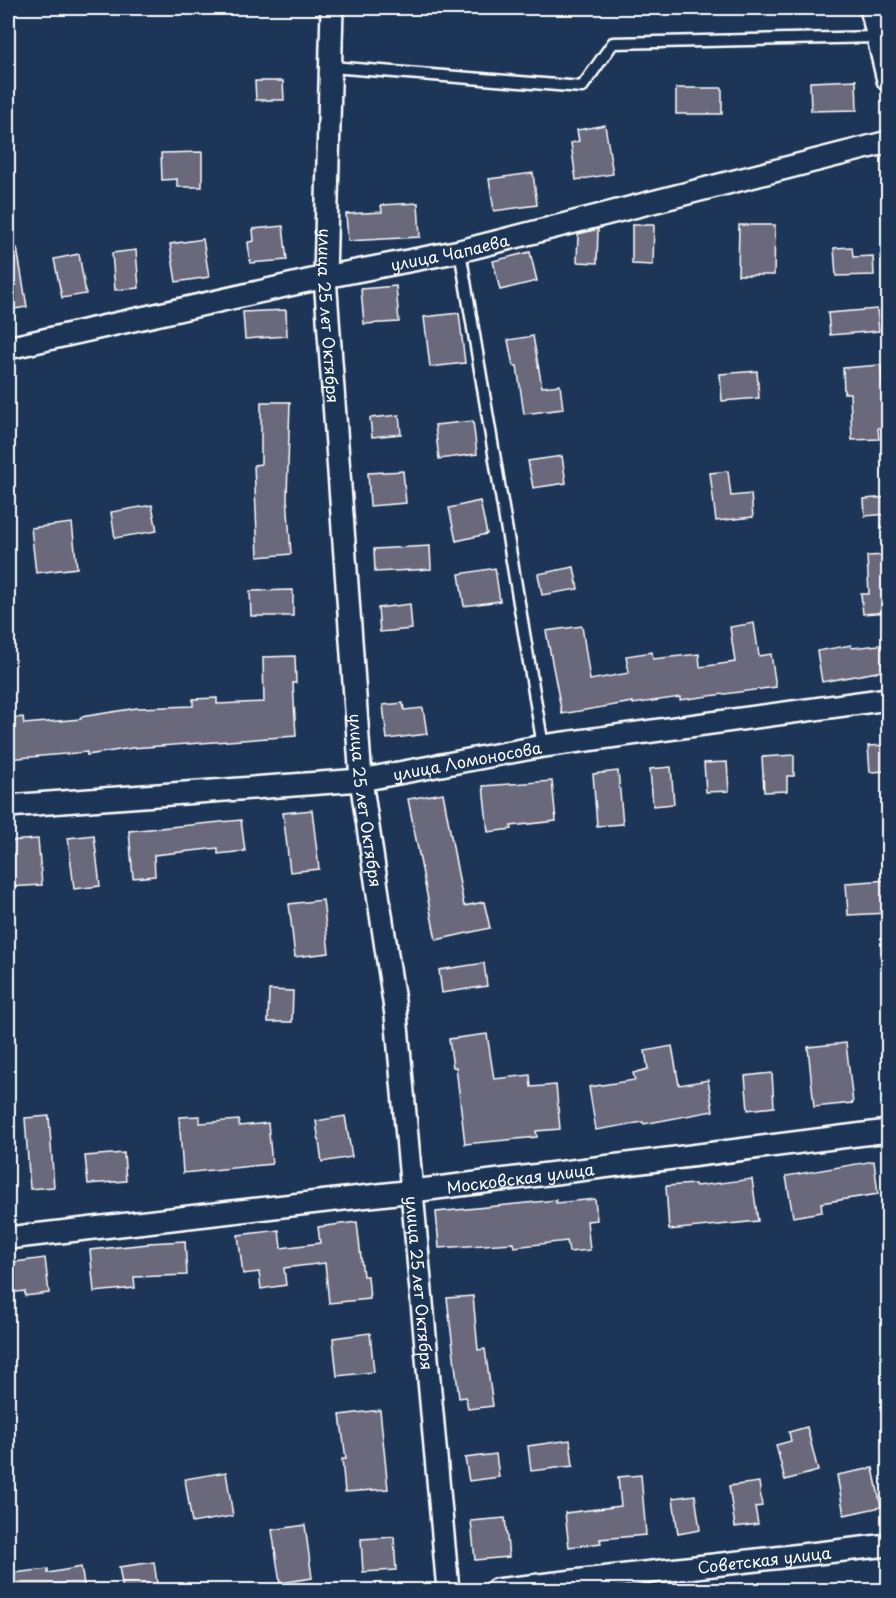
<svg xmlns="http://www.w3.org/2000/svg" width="896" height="1598" font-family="'Playpen Sans',sans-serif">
	<rect width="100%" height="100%" fill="#1d3557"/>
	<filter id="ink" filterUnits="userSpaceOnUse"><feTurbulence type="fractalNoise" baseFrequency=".0167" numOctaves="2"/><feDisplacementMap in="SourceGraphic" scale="12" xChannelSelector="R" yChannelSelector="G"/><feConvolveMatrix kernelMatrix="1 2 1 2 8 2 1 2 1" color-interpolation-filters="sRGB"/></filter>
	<g filter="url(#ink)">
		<path fill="#6a697c" stroke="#fff" stroke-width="1.5" d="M856,80L857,110L811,111L810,82Z
			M255,81H283L284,100H256Z
			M676,88H722V114H676Z
			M605,125L613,174L576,180L571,143L579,141L577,130Z
			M202,152V187H177V179L162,180L161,153Z
			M533,173L537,205L494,211L489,179Z
			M418,203L420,237L348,241L346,214L382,212L381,205Z
			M632,225H654L653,265L632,264Z
			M739,225H775L774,275H738Z
			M283,226L287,260L250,263L248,242L254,241L253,229Z
			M598,229L597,263L577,262L578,234Z
			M203,239L209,277L176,282L170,244Z
			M852,247L853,257L873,256L874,275L836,276L834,248Z
			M17,248L27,307L8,310V249Z
			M136,250L139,288L115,290L112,253Z
			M530,252L537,281L500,290L493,261Z
			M79,254L86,294L62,298L54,259Z
			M396,286L399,322L364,324L361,289Z
			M877,309L879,331L830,335L828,313Z
			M286,310L287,336L245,339L243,312Z
			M459,313L465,363L430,367L424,317Z
			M533,336L542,387L560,385L563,409L524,414L517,366H513L508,340Z
			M881,365L884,404H888V428H878L879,439L852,440L850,393H844L843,368Z
			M757,371L759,398L722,401L720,374Z
			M261,402H290L287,497L291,554L258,557L254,465L261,464Z
			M399,415L401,434L372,437L370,418Z
			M473,421L477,454L439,459L435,425Z
			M562,456L566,483L533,488L528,461Z
			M403,471L406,503L370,506L368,473Z
			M728,471L731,496L751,494L753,517L716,521L710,473Z
			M888,497V514L865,516L864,499Z
			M480,501L487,534L456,541L449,508Z
			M152,505L157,531L115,538L111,512Z
			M72,523L77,568L36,573L31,528Z
			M430,546L431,569L375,572L374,549Z
			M888,555V612L863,614L861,594H869L867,556Z
			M574,567L578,589L542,595L538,574Z
			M495,568L500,601L464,606L459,574Z
			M293,590V616H251L250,591Z
			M410,604L412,629L380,632L378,608Z
			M754,623L759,656L771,654L776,687L680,700V697L633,704V702L562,714L546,631L582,626L590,680L629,673L626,656L652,652L653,659L699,654L700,667L735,662L730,627Z
			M888,644V670L822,682L817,651L851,645L852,648Z
			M295,656L296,683H293L296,736L132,748L87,755V752L8,759V719L23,717L24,724L81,719V717L137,708L193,706V699L217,698V704L264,702L263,657Z
			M403,703L404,710L423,708L427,734L387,739L383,705Z
			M888,745V771L870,772L868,746Z
			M794,755V776H787V791L764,792L762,757Z
			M727,762L729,791L706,792L704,763Z
			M671,767L674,804L653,806L650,769Z
			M618,771L623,824L597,826L593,774Z
			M552,781L556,821L511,826L512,829L488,832L483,786Z
			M443,793L464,906L484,902L490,928L436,940L408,799Z
			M312,810L319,869L290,872L283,813Z
			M241,820L245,851L218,854V848L154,855L155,876L133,878L129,831Z
			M94,835L100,886L74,889L68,838Z
			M38,839L42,885L8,887V841Z
			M888,880V913L848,915L846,883Z
			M323,900L329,953L295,957L289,904Z
			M484,963L487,986L442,993L439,970Z
			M269,990L293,991L292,1022H268Z
			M487,1034L494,1079L530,1075L531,1087L556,1085L560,1129L536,1131L537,1137L465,1144L456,1067H453L449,1039Z
			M846,1043L853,1103L814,1107L808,1047Z
			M672,1046L679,1085L708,1080L713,1111L644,1124L643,1122L596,1130L589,1087L635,1080L633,1073L648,1069L645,1051Z
			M772,1073L774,1107L748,1110L745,1076Z
			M49,1116L54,1187L30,1189L25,1118Z
			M200,1116V1123L239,1120V1126L268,1123L272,1164L183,1173L179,1117Z
			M345,1116L352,1157L322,1162L316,1121Z
			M124,1153L126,1181L88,1184L85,1156Z
			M874,1161L878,1194L821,1203L822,1212L793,1217L786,1176Z
			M752,1179L758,1221L669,1230L666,1186L695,1184L696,1186Z
			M595,1199L597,1220L587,1221L590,1250L569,1252L567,1241L514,1247L513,1243L439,1248L436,1212L556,1200V1203Z
			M357,1222L363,1276H368L370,1299L329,1303L325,1263L284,1268L286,1285L261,1289L259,1272L243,1274L238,1235L279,1230L281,1248L320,1243L318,1227Z
			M185,1241L187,1275L134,1277L135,1288L94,1292L90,1250L148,1244V1243Z
			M45,1258L49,1293L25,1296V1291L8,1293V1263Z
			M473,1296L478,1350L485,1349L493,1406L468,1409L466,1397L459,1398L447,1298Z
			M370,1333L374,1372L337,1376L333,1338Z
			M380,1410L388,1489L345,1492L342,1459H346L340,1415Z
			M807,1427L818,1471L785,1480L776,1445L791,1441L789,1432Z
			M570,1440L573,1466L531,1471L528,1446Z
			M496,1454L499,1477L469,1481L465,1458Z
			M873,1468L881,1507L844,1515L837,1475Z
			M226,1472L233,1516L192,1523L185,1479Z
			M641,1475L646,1535L600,1539L601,1543L569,1547L565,1513L621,1506L618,1477Z
			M759,1482L762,1506L755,1507L758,1524L735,1527L729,1486Z
			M695,1495L700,1530L678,1534L673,1498Z
			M505,1518L509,1557L475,1560L471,1521Z
			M305,1525L312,1578L280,1583L272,1530Z
			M394,1537L396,1570L363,1572L361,1539Z
			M154,1562L158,1590H123L119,1567Z
			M81,1567L85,1590H15L13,1573L48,1569V1573Z"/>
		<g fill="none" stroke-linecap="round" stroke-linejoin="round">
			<defs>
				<path id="lane" d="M331,67L582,87L613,43L878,37
					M460,251L543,746"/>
				<g id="street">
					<path id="s1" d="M332,8L325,277L361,780L396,1015L448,1590"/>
					<path d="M871,8L888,80"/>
					<path id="s2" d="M8,348L325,277L460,251L888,142"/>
					<path id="s3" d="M8,806L361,780L543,746L888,699"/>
					<path id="s4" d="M8,1238L413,1191L888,1131"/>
					<path id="s5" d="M496,1590L888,1545"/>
				</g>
			</defs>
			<use href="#lane" stroke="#fff" stroke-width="15"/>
			<use href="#street" stroke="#fff" stroke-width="26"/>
			<use href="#lane" stroke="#1d3557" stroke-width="10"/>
			<use href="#street" stroke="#1d3557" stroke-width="21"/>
		</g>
	</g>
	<g text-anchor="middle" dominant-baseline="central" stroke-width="5" stroke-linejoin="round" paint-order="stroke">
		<g font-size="16" fill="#fff" stroke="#1d3557">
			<text stroke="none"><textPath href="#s2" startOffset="452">улица Чапаева</textPath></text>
			<text stroke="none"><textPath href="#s1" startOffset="308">улица 25 лет Октября</textPath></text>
			<text stroke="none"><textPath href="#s3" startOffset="462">улица Ломоносова</textPath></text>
			<text stroke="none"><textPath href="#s1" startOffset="794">улица 25 лет Октября</textPath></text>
			<text stroke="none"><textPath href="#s4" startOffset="516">Московская улица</textPath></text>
			<text stroke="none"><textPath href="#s1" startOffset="1280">улица 25 лет Октября</textPath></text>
			<text stroke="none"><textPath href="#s5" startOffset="270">Советская улица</textPath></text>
		</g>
	</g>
	<rect width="896" height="1598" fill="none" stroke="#1d3557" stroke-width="30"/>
	<rect x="15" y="15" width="866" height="1568" fill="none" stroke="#fff" stroke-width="2" filter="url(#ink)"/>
</svg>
